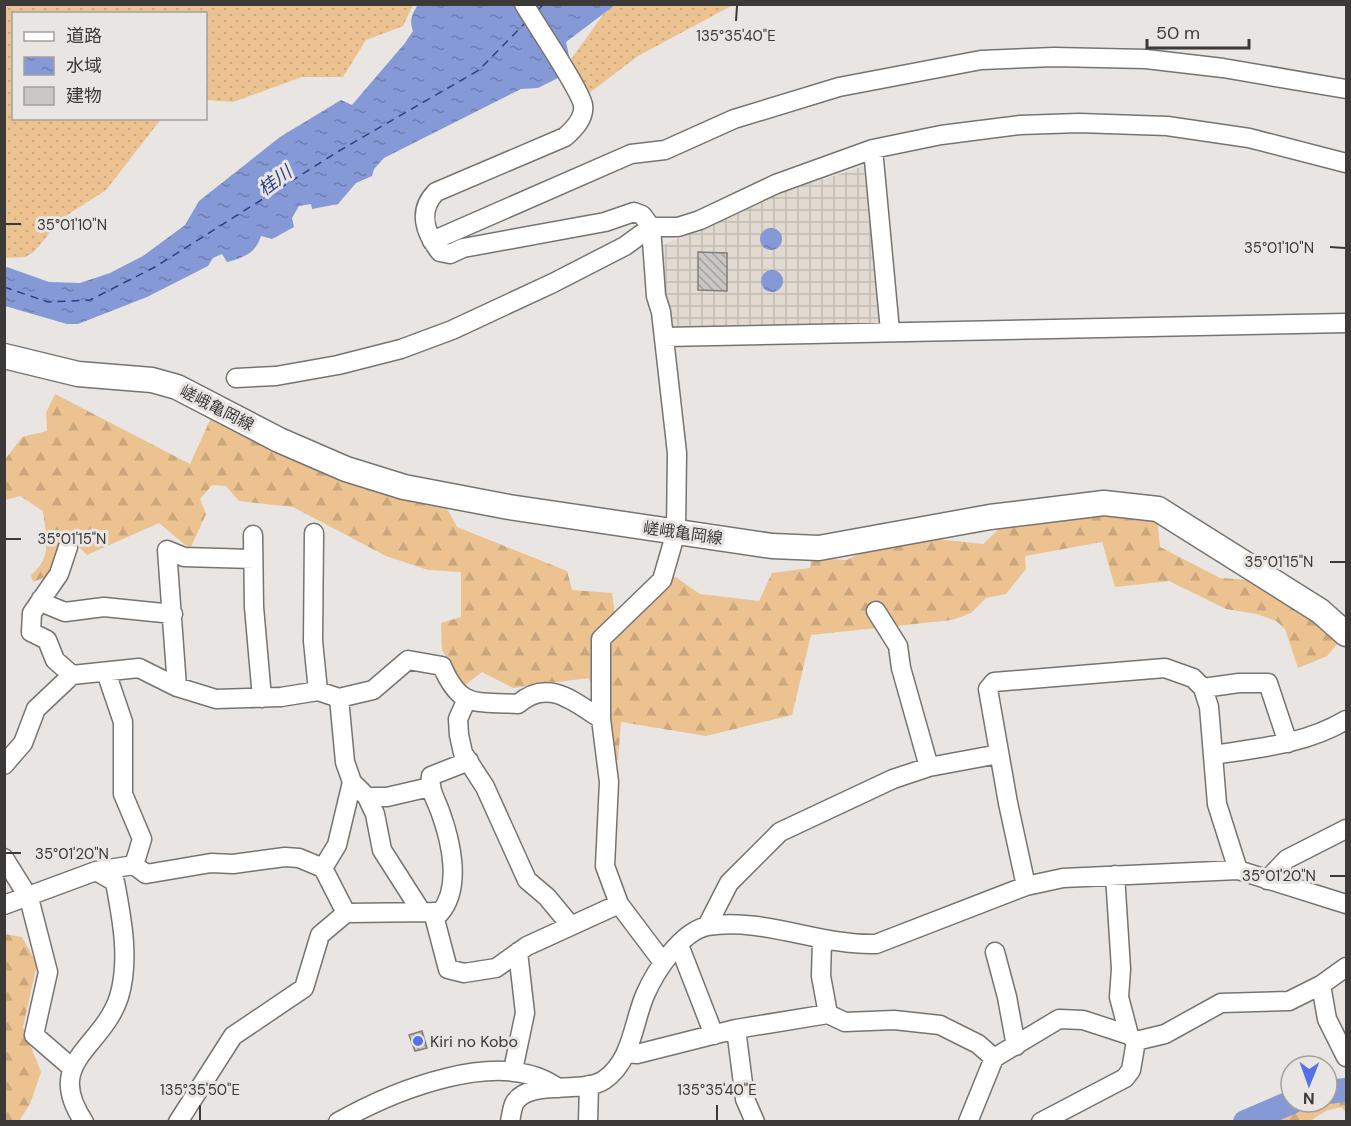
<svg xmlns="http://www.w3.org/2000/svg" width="1351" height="1126" font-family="'DM Sans','Noto Sans JP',sans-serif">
	<defs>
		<pattern id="industrial-grid" width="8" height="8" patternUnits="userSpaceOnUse" patternTransform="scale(1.5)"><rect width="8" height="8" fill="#e2dad1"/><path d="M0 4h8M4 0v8" fill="none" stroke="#c3bcb4"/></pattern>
		<pattern id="grass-dots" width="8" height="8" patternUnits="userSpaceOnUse" patternTransform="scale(1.5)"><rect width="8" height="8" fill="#ecc290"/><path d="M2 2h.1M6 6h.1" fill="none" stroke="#cba77d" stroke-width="1.8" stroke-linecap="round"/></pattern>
		<pattern id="forest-firs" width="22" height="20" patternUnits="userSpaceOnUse" patternTransform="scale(1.5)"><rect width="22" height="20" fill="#ecc290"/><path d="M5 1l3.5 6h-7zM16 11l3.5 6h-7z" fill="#cba77d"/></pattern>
		<pattern id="water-ripples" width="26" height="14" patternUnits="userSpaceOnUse" patternTransform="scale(1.5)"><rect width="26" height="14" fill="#8599d6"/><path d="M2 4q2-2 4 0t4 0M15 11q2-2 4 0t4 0" fill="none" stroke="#6e7eaf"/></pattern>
		<pattern id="building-back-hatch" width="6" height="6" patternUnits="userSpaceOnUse" patternTransform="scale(1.5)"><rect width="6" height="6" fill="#c9c6c3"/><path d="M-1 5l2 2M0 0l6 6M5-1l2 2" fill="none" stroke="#a4a29f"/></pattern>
	</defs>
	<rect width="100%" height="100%" fill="#e8e5e2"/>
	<path fill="url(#industrial-grid)" d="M864,166L880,320L878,327L671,332L659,247L777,194Z"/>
	<path fill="url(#grass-dots)" d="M4,5L5,4L413,5L403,26L366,40L343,77H302L233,102L206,100V14H14V118L161,119L106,190L61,219L34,252L25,257L5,258Z
		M615,5H733L638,56L588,94L567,65L605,12Z"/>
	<path fill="url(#forest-firs)" d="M55,394L190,464L212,416L445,505L457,527L567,571L572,590L612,593L617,629L674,576L700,594L759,601L772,573L810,568L811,558L847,560L864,551L936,539L983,544L1002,526L1100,512L1157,518L1160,547L1220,578L1250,580L1329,629L1340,641L1327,656L1298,668L1285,629L1276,621L1257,614L1226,609L1169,581L1115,587L1102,542L1025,556L1026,569L1006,594L986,598L971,613L952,620L811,635L792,715L706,736L621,722L618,760L610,763L607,706L588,678L513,688L482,672L464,686L442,650L441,623L461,617V572L428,570L386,556L293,507L239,501L226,486L212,485L200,499L206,514L190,549L159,523L87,555L69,537L48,576L33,582L31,575C53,557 46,537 43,511L20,496L5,500L4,461L22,437L47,431L46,413Z
		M4,934L22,937L37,964L23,1027L41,1072L30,1104L19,1121H5Z
		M1346,1096V1112L1341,1107L1326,1111L1310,1121H1265L1282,1111Z"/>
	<path fill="url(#water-ripples)" d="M418,5H615L566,42L570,60L558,69V78L538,88L521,89L384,158L374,169L372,176L356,183L338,204L312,209L311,204L299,206L292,218L294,227L272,239L261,236C256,253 243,258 227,262L222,254L213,258L208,266L147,297L78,324H67L5,306L4,266L49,282L80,283L110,273L143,256L185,225L199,201L280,137L341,100L352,105L405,43L413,31C409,21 412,13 418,5Z
		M760 239a11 11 0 1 1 22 0a11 11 0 1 1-22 0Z
		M761 281a11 11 0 1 1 22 0a11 11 0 1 1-22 0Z"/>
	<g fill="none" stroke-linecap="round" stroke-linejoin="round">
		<path stroke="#8599d6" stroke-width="24" d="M1327,1092L1346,1090
			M1245,1122L1292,1102"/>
		<path stroke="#2d3e87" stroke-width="1.5" stroke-dasharray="8 6" stroke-linecap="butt" d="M538,10L544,4
			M4,287L48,302L90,300L155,267L339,151L479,70L526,22"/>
	</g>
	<path fill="url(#building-back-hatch)" stroke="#817e7c" stroke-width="1.5" d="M698,252L727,253V291L698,290Z
		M422,1031L427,1048L415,1051L409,1035Z"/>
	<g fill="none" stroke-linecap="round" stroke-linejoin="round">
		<defs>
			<path id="minor" d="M524,4C535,23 580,89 583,105C585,118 574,129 565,137L436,192C417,211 425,233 440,252L450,254L463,248L605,222L634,212L642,215L651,227L656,296L661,312L677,453L676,532L662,580L601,639V719
				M873,149L890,331
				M432,241L631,154L665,150L734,119L839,87L981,60L1054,57L1146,59L1223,68L1346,89
				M664,337L1346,323
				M236,378L276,376L338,365L401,349L452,330L553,283L625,246L651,227H678L700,220L776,184L873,149L941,135L1020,125L1079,123L1167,126L1249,138L1346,163
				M314,533L313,641L318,691
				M253,535L254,607L262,698
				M68,547L59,574L32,613L31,632L47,640L55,660L72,675L139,668L177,687L216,699L281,697L318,691L339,698L373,690L408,660L442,666C461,710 476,701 518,704C548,678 573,701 601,719L609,782L605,866L619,904L662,961
				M41,599L48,605L65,612L104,607L173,614
				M876,611L898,646L901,668L929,767
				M177,687L167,550L184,557L253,559
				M1203,688L1239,683H1268L1288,743
				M339,698L345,762L352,782L367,797L375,814L382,850L421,911
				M466,701L458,719L459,735L463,753L485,787L527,880L547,897L571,926
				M1213,755C1259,748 1306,744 1346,720
				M4,765L23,743L36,709L72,675
				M367,797H387L430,787
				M4,858L29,898L48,972L34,1035L71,1067
				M134,865L146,874L211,863L233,864L285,857L299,858L323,868L346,913
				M323,868L337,845L352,782
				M96,871L134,865L142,839L123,794V722L106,672
				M1115,875L1121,969L1119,997L1129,1035
				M1267,880L1287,859L1346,829
				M1026,886L1008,803L988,689L994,682L1165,668L1193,678L1203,688L1209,707L1217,804L1238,870
				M4,905L96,871L115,882C122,919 130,960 119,997C102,1049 43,1061 84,1122
				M433,912L440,913C462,887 451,841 440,811C435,798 429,789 431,776L469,761
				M707,926L729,883L780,832L893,779L929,767L999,754
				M822,940L821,976L828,1014
				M679,945L714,1035
				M995,952L1007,997L1016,1046
				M1321,985L1327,1019L1346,1057
				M736,1029L745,1099L755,1122
				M1136,1041L1165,1034L1221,1003L1289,1001L1321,985L1346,967
				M626,1053L637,1054L736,1029L828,1014L845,1022L894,1020L940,1025L978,1044L994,1058L1059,1019L1083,1020L1129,1035L1136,1041
				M513,1070L525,1013L518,952
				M178,1122L233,1036L304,988L320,935L346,913L433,912L448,969L464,973L496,968L527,946L619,904
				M338,1122C393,1091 501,1046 558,1088
				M510,1122C511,1116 512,1109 514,1104C527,1078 582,1095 604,1080C632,1061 633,1023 645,995C655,972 681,931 708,926C763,917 821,946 876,944L1026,886L1063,878L1238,870L1346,904
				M588,1122L589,1085
				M968,1122L994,1058
				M1041,1122L1125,1078L1131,1070L1136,1041"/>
			<path id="major" d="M4,356L78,374L152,380L177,387L279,440L346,469L404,487L509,507L772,546L819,548L990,517L1104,503L1158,509L1320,611L1346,634"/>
		</defs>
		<use href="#minor" stroke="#767471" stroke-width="21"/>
		<use href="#major" stroke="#767471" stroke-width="27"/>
		<use href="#minor" stroke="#fff" stroke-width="18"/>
		<use href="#major" stroke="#fff" stroke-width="24"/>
	</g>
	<path fill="none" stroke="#3b3a39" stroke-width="2" d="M736,21L737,6M6,224H21M1330,247L1345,248M6,539H21M1330,562H1345M6,853H21M1330,876H1345M200,1120V1105M717,1120V1105"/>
	<circle fill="#5571e7" stroke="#e8e5e2" stroke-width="2" cx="418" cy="1041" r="6"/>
	<g text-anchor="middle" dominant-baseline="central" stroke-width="6" stroke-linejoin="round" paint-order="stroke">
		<g font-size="16" fill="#3b3a39" stroke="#e8e5e2">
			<text transform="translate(217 408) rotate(27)">嵯峨亀岡線</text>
			<text transform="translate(683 533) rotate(8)">嵯峨亀岡線</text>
		</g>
		<g font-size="16" fill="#3b3a39" stroke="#e8e5e2" text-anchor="start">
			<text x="430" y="1041">Kiri no Kobo</text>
		</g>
		<g font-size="18" font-style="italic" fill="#2d3e87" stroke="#e8e5e2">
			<text transform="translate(275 181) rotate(-37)">桂川</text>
		</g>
	</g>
	<g font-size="15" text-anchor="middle" fill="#3b3a39" stroke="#e8e5e2" stroke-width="6" stroke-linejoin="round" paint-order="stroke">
		<text x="736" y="41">135°35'40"E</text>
		<text x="72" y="230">35°01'10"N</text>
		<text x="1279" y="253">35°01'10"N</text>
		<text x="72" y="544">35°01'15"N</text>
		<text x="1279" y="567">35°01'15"N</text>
		<text x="72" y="859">35°01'20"N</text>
		<text x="1279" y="881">35°01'20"N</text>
		<text x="200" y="1095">135°35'50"E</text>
		<text x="717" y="1095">135°35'40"E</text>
	</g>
	<rect width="1351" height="1126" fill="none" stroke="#3b3a39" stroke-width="12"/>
	<rect x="12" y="12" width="195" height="108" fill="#e8e5e2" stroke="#a3a19e" stroke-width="1.5"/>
	<rect x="24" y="32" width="30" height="9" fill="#ffffff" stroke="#a3a19e" stroke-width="1.5"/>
	<text x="66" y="42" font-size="18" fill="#3b3a39">道路</text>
	<rect x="24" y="57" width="30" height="18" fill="url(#water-ripples)" stroke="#a3a19e" stroke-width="1.5"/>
	<text x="66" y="72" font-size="18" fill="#3b3a39">水域</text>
	<rect x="24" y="87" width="30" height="18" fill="#c9c6c3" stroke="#a3a19e" stroke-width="1.5"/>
	<text x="66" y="102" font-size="18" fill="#3b3a39">建物</text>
	<g transform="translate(1309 1084) rotate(181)"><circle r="28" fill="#e8e5e2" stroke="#a3a19e" stroke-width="1.5"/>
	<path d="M0-4.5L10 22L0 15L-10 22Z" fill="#5571e7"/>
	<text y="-9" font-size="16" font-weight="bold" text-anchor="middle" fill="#3b3a39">N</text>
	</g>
	<path d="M1147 39v9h102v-9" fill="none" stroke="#3b3a39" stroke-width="3"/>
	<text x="1156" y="39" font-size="18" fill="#3b3a39" stroke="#e8e5e2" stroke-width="4.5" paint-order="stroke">50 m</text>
</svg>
